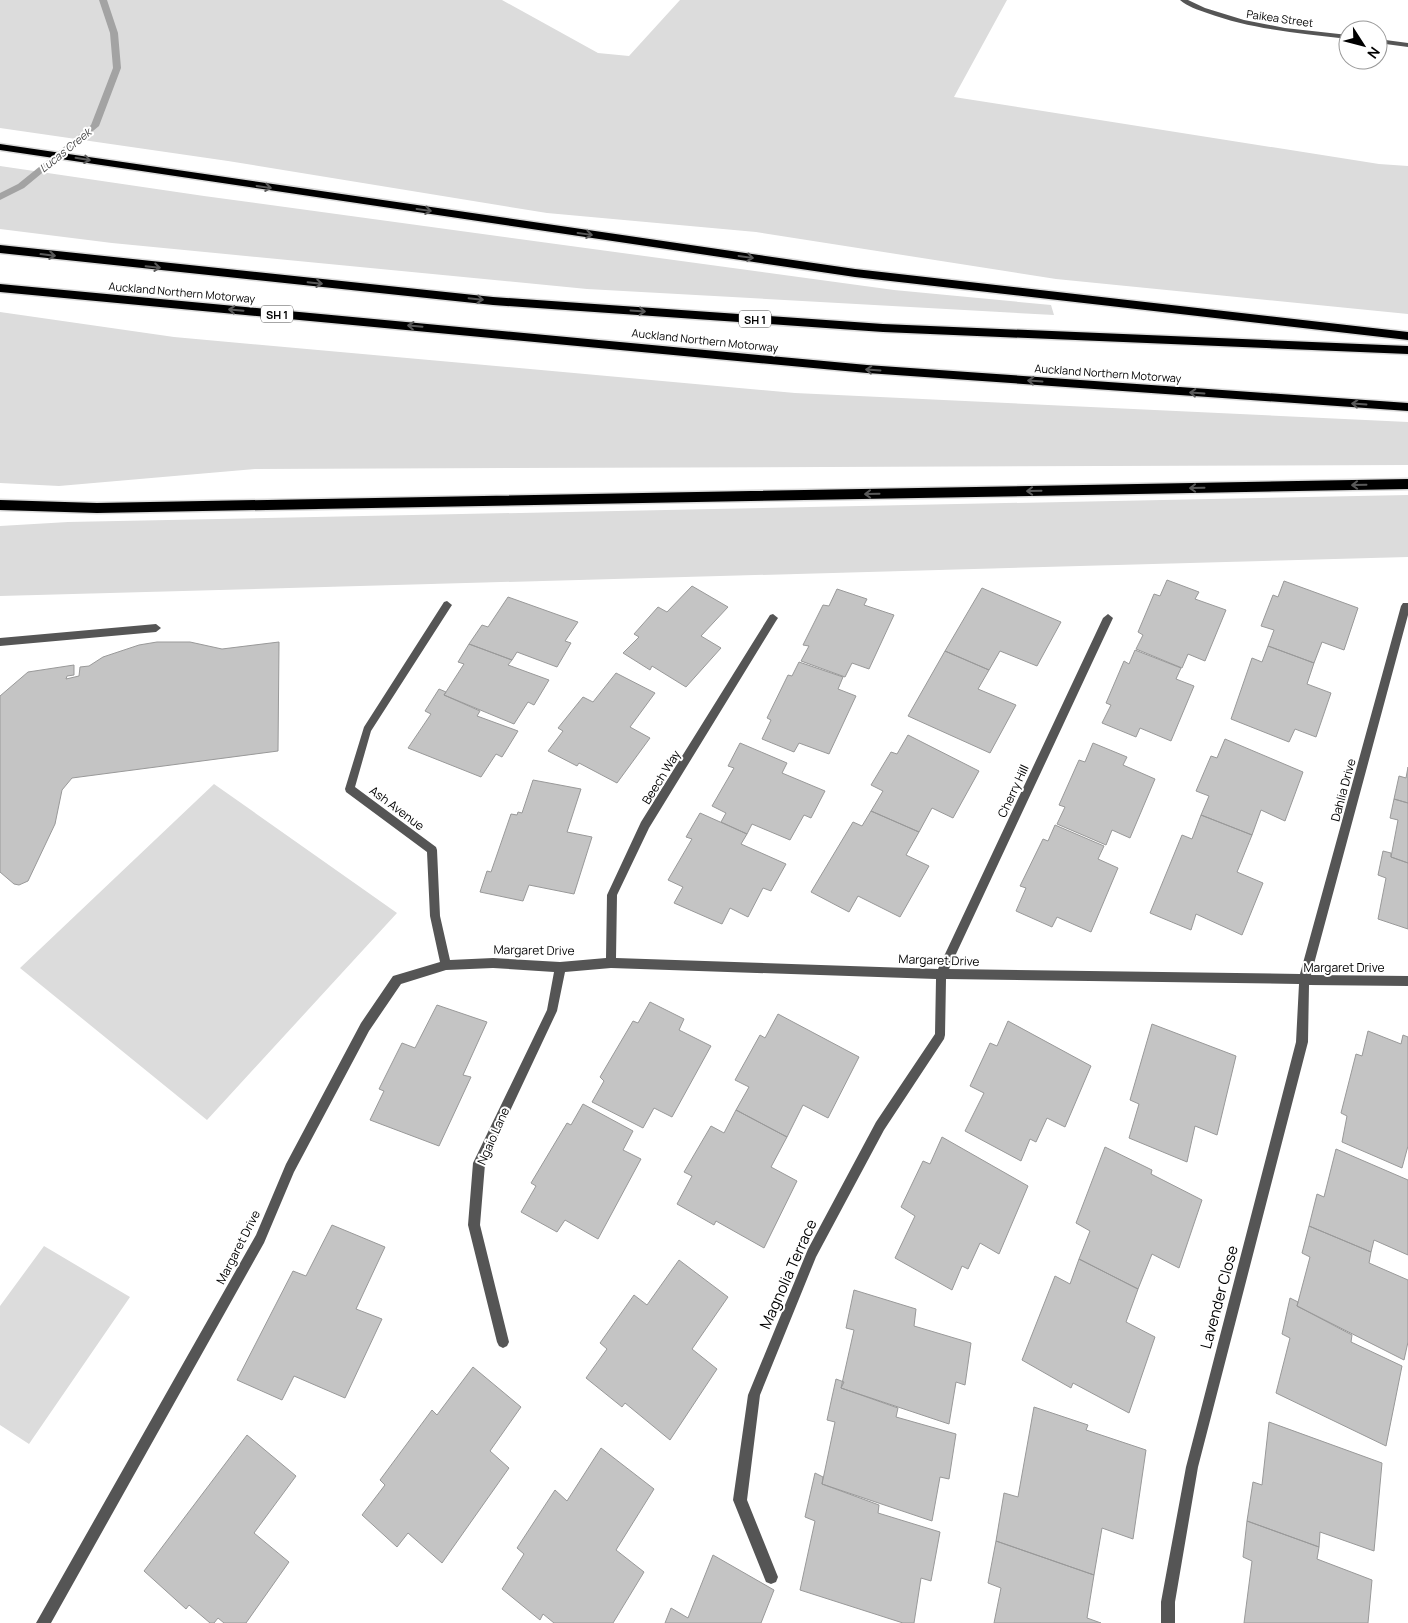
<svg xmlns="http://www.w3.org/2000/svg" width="1408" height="1623" font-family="Manrope,sans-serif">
	<rect width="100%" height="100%" fill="#fff"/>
	<path fill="#dcdcdc" d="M0,0H502L598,53L629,56L680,0H1007L954,97L1379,164L1408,166V314L1056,279L756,232L547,213L228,161L0,128Z
		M0,166L204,196L894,290L1051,305L1054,315L587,289L112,243L0,229Z
		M0,312L174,337L795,393L1408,422V465L255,469L59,486L0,483Z
		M1408,495V557L0,596V526L68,522Z
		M214,784L397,913L207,1120L20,968Z
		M44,1246L130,1297L29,1444L0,1425V1306Z"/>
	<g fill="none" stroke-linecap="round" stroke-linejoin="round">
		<path fill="#a3a3a3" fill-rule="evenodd" d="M99,0H107L118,33L121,68L99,126L24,188L0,200V193L18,184L91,125L113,68L110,33Z"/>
	</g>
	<path fill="#c4c4c4" stroke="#999" d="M1167,580L1199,592L1195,599L1226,610L1205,661L1188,654L1182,668L1136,649L1143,635L1138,632L1154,594L1160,596Z
		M1284,581L1358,608L1344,650L1322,642L1314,663L1268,646L1274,630L1261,626L1273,595L1278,597Z
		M692,586L728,607L701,636L721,648L686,687L652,666L650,670L623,653L639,637L634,634L658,607L667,612Z
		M982,588L1061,622L1037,666L1000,651L989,670L945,651Z
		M837,589L867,599L864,605L894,615L869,669L852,663L845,677L801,661L809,646L803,645L823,605L829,606Z
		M508,597L578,622L565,641L571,643L557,667L517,652L512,660L469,644L482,625L488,627Z
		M157,642H190L222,649L279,642L278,751L72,778L62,790L55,824L28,881L19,885L14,884L0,872V696L28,672L74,665V675L67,676L66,679L79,676L80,667L89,666L103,657L139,645Z
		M469,644L512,660L508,665L549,680L534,705L528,702L514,724L444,695L464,664L458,662Z
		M1268,646L1314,663L1307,684L1331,693L1316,737L1295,729L1289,742L1231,719L1252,658L1262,662Z
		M1135,650L1181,668L1176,679L1194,686L1171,741L1140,728L1136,737L1102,723L1111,705L1106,703L1124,661L1129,664Z
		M945,651L989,670L978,689L1016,705L990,753L908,716Z
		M799,662L843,677L838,689L856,696L829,754L799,743L794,752L762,739L771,720L767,718L788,675L792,676Z
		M616,673L655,693L630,727L650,738L617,783L579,763L577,766L548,751L563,731L558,728L583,697L593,702Z
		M439,689L446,692L444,695L480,711L477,716L518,731L502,757L496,754L481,777L408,748L431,714L425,711Z
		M908,735L979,771L953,818L932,808L919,832L871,811L883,791L871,785L891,752L897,754Z
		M1225,739L1303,772L1285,821L1261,810L1252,835L1201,815L1209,796L1196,791L1211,756L1217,758Z
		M740,743L787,763L782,773L825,791L811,818L804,815L790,840L752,824L747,834L721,822L726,813L712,806L734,768L728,766Z
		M1093,743L1127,757L1123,765L1155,779L1130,838L1112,830L1106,845L1057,824L1065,807L1059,805L1079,760L1085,762Z
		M1408,767V803L1394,799L1399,776L1406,778Z
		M533,780L581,789L567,832L592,837L574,894L529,885L523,901L480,892L487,871L491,872L511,814L517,815L518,812L522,813Z
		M1394,799L1408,803V863L1391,857L1398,820L1390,818Z
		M871,811L919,832L906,855L929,866L900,917L858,896L849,912L811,892L853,822L862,826Z
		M700,813L747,834L741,844L786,864L771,891L763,888L748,917L730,908L722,924L674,903L683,887L668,880L692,839L686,837Z
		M1201,815L1252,835L1237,872L1263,883L1242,935L1196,914L1191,930L1150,913L1182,835L1192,839Z
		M1055,825L1104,846L1098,859L1118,868L1091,932L1057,917L1052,927L1016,911L1026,888L1020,886L1043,839L1048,841Z
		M1383,851L1391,853V857L1408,863V929L1378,919L1386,878L1378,875Z
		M650,1002L684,1019L679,1030L711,1046L672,1117L654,1108L643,1128L592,1102L604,1081L600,1077L633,1021L638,1023Z
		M437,1005L487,1022L463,1075L471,1077L439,1146L370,1120L384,1091L379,1089L402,1043L415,1048Z
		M778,1014L859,1057L828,1118L803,1105L787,1137L736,1110L749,1087L735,1080L760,1035L765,1038Z
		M1008,1021L1091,1066L1065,1127L1047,1118L1036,1142L1030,1139L1021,1161L965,1131L984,1093L970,1086L990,1043L997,1046Z
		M1152,1024L1236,1056L1217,1135L1195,1126L1187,1162L1129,1138L1139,1104L1130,1100Z
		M1368,1031L1401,1044L1403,1035L1408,1037V1146L1402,1168L1342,1142L1347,1116L1341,1113L1356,1054L1362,1056Z
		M583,1104L633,1131L623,1150L641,1159L598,1239L565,1220L557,1232L521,1212L536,1186L531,1183L567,1123L571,1125Z
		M736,1110L787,1137L771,1167L797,1181L764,1248L716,1221L714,1225L677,1204L692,1176L684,1172L711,1126L724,1133Z
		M942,1137L1028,1186L999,1254L980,1243L968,1269L962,1266L952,1290L895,1258L915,1216L901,1207L923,1161L930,1164Z
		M1105,1147L1152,1170L1151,1174L1202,1200L1179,1268L1152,1254L1138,1289L1079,1259L1090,1231L1076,1223Z
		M1336,1149L1408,1180V1255L1374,1240L1371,1252L1309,1226L1317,1194L1324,1197Z
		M332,1225L385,1247L356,1309L382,1319L345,1398L294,1376L282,1400L237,1380L293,1271L306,1276Z
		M1309,1226L1371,1252L1369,1263L1408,1280V1342L1404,1360L1297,1306L1310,1257L1302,1253Z
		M1079,1259L1138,1289L1126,1322L1155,1337L1129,1413L1073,1383L1071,1388L1022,1360L1055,1276L1070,1284Z
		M679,1260L728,1297L692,1349L717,1369L670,1440L625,1403L622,1407L586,1378L607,1349L600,1343L634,1295L647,1305Z
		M854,1290L916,1309L914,1326L971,1343L965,1385L956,1382L949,1424L841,1388L854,1330L846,1328Z
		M1290,1298L1298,1302L1297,1306L1352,1335L1351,1342L1402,1366L1386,1446L1276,1393L1290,1338L1282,1334Z
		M473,1367L521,1407L490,1451L509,1468L442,1563L408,1533L397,1547L362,1515L385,1485L380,1480L432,1410L437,1415Z
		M836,1379L844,1382L841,1388L898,1408L896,1417L956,1434L949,1479L940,1477L932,1521L822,1484L835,1422L827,1420Z
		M1034,1407L1088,1425L1086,1430L1146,1450L1133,1539L1102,1528L1094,1575L996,1541L1004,1493L1018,1497Z
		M1269,1422L1382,1463L1374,1551L1320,1532L1319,1547L1247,1521L1253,1482L1262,1485Z
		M247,1435L296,1476L254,1533L289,1562L246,1623H224L218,1618L214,1623H210L189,1605L186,1609L144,1571Z
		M601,1448L654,1489L616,1550L644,1572L613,1623H554L543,1614L540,1620L502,1589L524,1554L517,1548L555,1490L567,1501Z
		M815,1473L823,1477L822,1484L879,1505L878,1513L940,1532L931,1581L921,1578L914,1623H903L800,1590L815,1521L805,1517Z
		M1247,1521L1319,1547L1317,1559L1372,1580L1368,1623H1244L1252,1561L1243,1557Z
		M996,1541L1094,1575L1087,1618L1101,1623H994L1001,1588L988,1583Z
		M713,1555L774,1590L761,1623H665L671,1608L688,1618Z"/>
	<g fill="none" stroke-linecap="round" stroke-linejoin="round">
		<defs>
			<path id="motorway" d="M0,144L855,269L1408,332V340L855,277L0,150Z
				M0,245L493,297L883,324L1408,346V354L883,332L493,305L0,253Z
				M0,284L867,365L1408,403V411L867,373L0,292Z
				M1408,479V489L97,513L0,510V500L97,503Z"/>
		</defs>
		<use href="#motorway" stroke="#dbdbdb" stroke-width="3"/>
		<path fill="#555" fill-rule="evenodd" d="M156,624L161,628L156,632L0,646V638Z"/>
		<path fill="#555" fill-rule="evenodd" d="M1180,0H1188L1205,8L1244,20L1285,28L1348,35V39C1301,33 1253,30 1207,13C1198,10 1187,6 1180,0Z
			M1378,39L1408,43V47L1378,43Z
			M447,601L452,605L450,608L371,731L355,787L436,847L437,850L440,916L450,960L493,958L560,962L606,958L607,895L641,822L770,615L773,614L778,618L776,621L649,828L617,895L616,958L938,969L1103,618L1108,614L1113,618L949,969L1300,974L1401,606L1403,603H1408V615L1311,975L1408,976V986L1309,985L1308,1042L1198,1467L1175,1602V1623H1161V1602L1186,1467L1296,1042L1299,984L946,979L945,1035L944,1039L884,1130L816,1257L760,1395L747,1500L778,1577L776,1582L771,1584L766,1582L733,1500L748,1395L808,1249L876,1122L935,1034L936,979L611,968L565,972L557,1011L485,1164L480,1225L509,1342L507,1346L503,1348L499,1346L497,1342L468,1225L473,1163L547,1010L554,972L493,968L446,970L401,984L369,1031L294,1172L264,1243L51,1623H36L256,1235L286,1164L361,1023L393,976L440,962L430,916L427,852L346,792L345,789L364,727L444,602Z"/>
		<use href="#motorway" fill="#000" fill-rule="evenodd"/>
	</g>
	<defs><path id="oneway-shaft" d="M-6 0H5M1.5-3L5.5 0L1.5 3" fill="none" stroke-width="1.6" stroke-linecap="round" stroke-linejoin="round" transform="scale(1.25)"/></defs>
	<g stroke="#595959">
		<use href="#oneway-shaft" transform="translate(83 159) rotate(9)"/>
		<use href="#oneway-shaft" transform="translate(264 187) rotate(8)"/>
		<use href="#oneway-shaft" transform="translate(424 210) rotate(8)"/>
		<use href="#oneway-shaft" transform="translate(585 234) rotate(8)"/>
		<use href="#oneway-shaft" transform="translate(48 255) rotate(7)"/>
		<use href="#oneway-shaft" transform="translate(746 257) rotate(8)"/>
		<use href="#oneway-shaft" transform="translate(153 267) rotate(6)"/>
		<use href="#oneway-shaft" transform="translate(315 283) rotate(6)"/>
		<use href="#oneway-shaft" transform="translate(476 299) rotate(6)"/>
		<use href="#oneway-shaft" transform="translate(236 310) rotate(-175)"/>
		<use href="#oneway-shaft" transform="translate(638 311) rotate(4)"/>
		<use href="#oneway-shaft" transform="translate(415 326) rotate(-175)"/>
		<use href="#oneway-shaft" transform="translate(873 370) rotate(-176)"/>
		<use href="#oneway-shaft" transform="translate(1035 381) rotate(-176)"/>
		<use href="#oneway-shaft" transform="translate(1197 393) rotate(-176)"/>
		<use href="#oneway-shaft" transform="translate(1359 404) rotate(-176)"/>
		<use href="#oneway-shaft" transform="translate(1359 485) rotate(179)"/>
		<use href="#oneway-shaft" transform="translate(1197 488) rotate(179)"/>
		<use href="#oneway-shaft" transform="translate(1034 491) rotate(179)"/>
		<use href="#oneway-shaft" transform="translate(872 494) rotate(179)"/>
	</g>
	<g text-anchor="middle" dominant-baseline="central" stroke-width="4" stroke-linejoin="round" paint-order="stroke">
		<g font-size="11" fill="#000" stroke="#fff">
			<text transform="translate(1280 18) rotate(8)">Paikea Street</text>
			<text transform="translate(182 292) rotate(5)">Auckland Northern Motorway</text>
			<text transform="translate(705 340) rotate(6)">Auckland Northern Motorway</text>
			<text transform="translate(1108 373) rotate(4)">Auckland Northern Motorway</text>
		</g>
		<g font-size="11" font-style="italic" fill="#444" stroke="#fff">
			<text transform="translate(65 150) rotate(-39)">Lucas Creek</text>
		</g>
		<g fill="#fff" stroke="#4c4c4c" stroke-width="1">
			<rect x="261" y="305.5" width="32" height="17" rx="4"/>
			<rect x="739" y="310.5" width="32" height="17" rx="4"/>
		</g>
		<g font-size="11" font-weight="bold" fill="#000">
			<text x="277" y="314">SH 1</text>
			<text x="755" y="319">SH 1</text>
		</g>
		<g font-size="12" fill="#000" stroke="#fff">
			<text transform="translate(661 777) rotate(-58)">Beech Way</text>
			<text transform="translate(1343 790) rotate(-75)">Dahlia Drive</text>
			<text transform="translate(1013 791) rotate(-65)">Cherry Hill</text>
			<text transform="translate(397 808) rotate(37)">Ash Avenue</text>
			<text transform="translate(534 950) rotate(1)">Margaret Drive</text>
			<text transform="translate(939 960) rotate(2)">Margaret Drive</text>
			<text x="1344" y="967">Margaret Drive</text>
			<text transform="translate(493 1136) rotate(-66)">Ngaio Lane</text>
			<text transform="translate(238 1247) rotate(-63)">Margaret Drive</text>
		</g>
		<g font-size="15" fill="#000" stroke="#fff">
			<text transform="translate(788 1274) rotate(-66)">Magnolia Terrace</text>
			<text transform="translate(1219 1297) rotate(-75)">Lavender Close</text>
		</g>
	</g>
	<g transform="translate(1363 45) rotate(126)"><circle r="24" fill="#ffffff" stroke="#999999"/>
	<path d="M0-4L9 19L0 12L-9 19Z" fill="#000000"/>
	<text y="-8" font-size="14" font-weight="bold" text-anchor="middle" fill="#000000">N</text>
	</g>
</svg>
